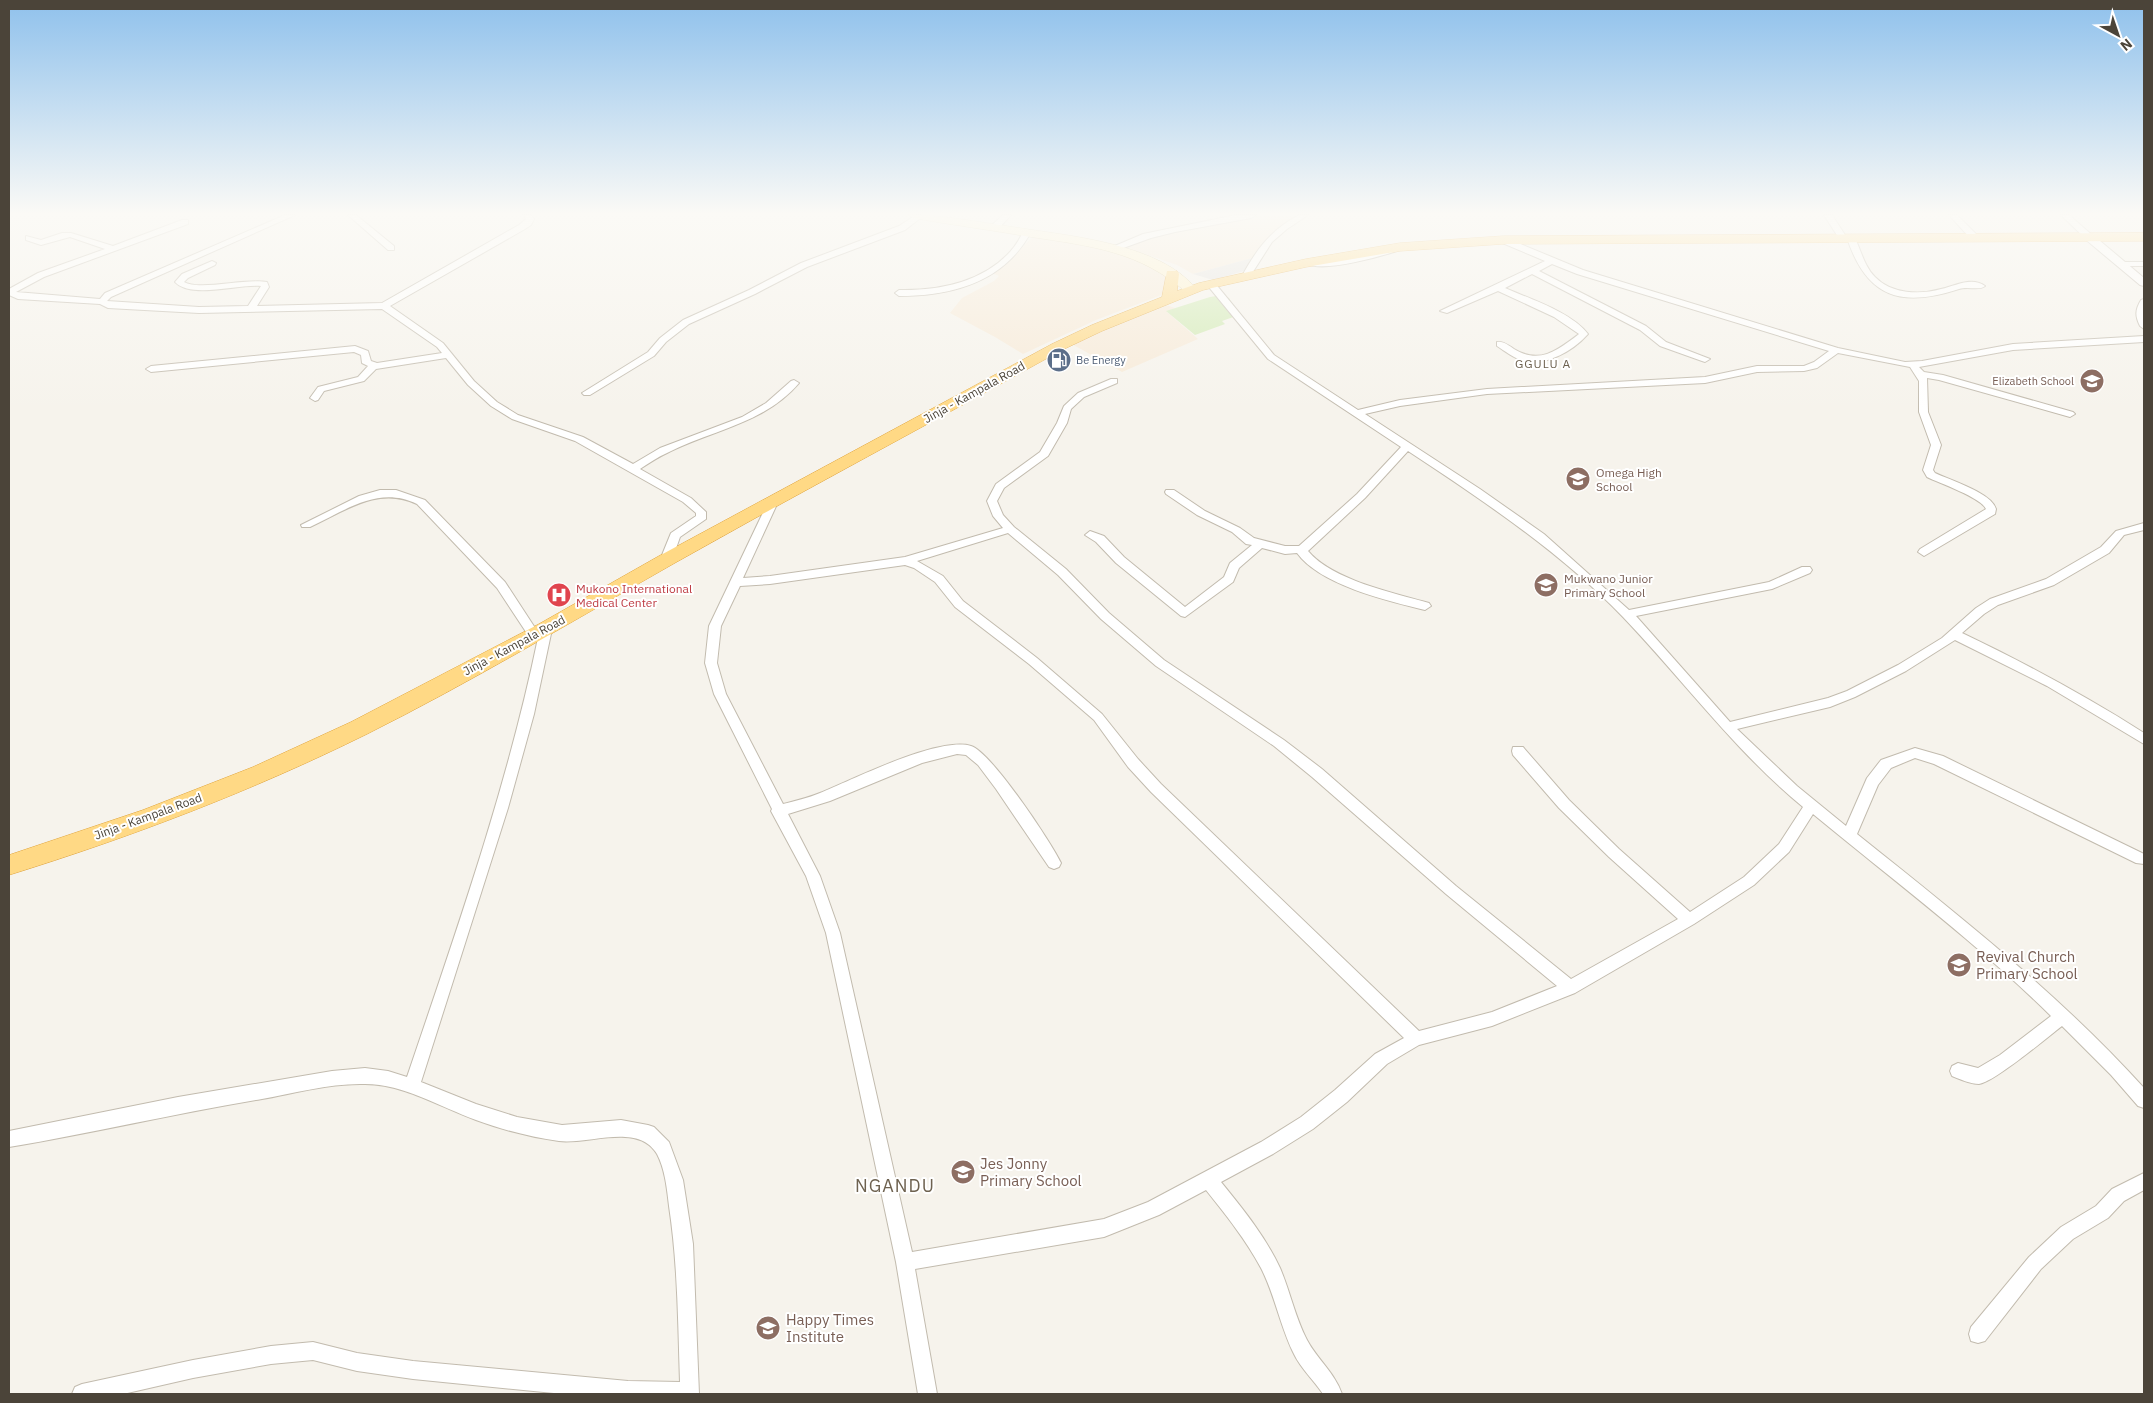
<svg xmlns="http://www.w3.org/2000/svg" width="2153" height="1403" font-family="'IBM Plex Sans',sans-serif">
	<rect width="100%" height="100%" fill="#f6f3ec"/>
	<path fill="#f7ead8" d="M1256,215H1305L1291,221L1256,257L1193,274L1177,265L1119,245L1135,240Z
		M1037,233L1147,260L1183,284L1172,291L1096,320L1023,354L995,337L950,313L962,298L994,281L999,276L992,273L1005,264Z
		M1163,304L1175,308L1167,312L1198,339L1122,372L1070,343Z"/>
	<path fill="#d2eab5" d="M1222,295L1229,298L1239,315L1222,321L1225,324L1195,335L1166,311L1210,297Z"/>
	<path fill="#e5e3e0" d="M1256,257L1244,271L1213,280L1193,274Z"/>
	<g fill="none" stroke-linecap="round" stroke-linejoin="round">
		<defs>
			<path id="minor" d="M285,215H295L111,297L107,301L199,307L248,306L261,286C237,284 191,299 175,282L182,274L212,261L216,263L215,265L188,278L184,282C199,291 246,278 267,282L269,287L257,306L382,303L519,225L526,219L523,215H531L534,219L531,225L525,229L390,306L443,343L474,381L497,402L518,415L583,437L633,464L660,448L742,417L766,403L791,381L794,380L799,383C764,424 712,430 667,453C658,457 649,463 640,469L691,498L706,512V519L680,537L672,560L666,564L660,560L671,533L696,516V513L683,502L575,441L512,419L491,406L468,385L446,358L376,369L364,381L324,391L318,400L315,401L310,398L318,387L358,377L368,366L362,363L361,355L354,352L151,372L146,369L151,366L355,346L368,351L371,361L377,363L442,353L437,347L382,309L199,313L108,308L100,304L18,299L9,295V289L38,273L105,249L70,237L41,245L26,240V236L41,240L62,233H71L113,246L182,220H188V224L44,277L16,292L100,299L105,293Z
				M348,215H356L394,246V250H388Z
				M916,215L923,216L905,230L807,267L755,294L689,324L666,342L654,356L590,395H584L582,393L648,352L660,338L683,320L749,290L801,263L899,226Z
				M1003,215H1011L998,229H992V225Z
				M1299,215H1308L1287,229L1272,242L1249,278H1243L1242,276C1256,250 1272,229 1299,215Z
				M1824,215H1832L1847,238L1854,236C1861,250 1864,266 1875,277C1891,294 1920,295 1941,289C1955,286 1972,276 1985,286C1979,291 1968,286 1959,289C1901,308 1867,298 1847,238L1840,240Z
				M1949,215H1957L1977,235V239H1971Z
				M2061,215H2069L2092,235V239H2086Z
				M1024,230L1031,232C1004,282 953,296 899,296L895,293L899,290C940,291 988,281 1014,247C1018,242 1021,236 1024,230Z
				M1500,238H1506L1583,270L1838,348L1905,362L1922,361L2013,344L2144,336V342L2013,350L1919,367L1924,372L1943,375L2073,412L2075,414L2070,417L1939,380L1927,378L1928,412L1941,445L1933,470L1935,473C1950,480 1992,493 1996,509L1995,514L1924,556L1918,552L1920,549L1986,509C1982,498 1939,483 1927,477L1923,470L1931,445L1919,412V381L1910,367L1838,353L1817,368L1804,371L1757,372L1705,383L1487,394L1400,406L1365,414L1480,489L1544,534L1629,610L1769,582L1802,567H1810L1812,570L1810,573L1772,589L1636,616L1730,722L1828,698L1847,691L1898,665L1942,638L1976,608L1990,599L2046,579L2101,547L2116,531L2144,523V530L2124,535L2109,553L2054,585L1998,605L1984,614L1962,633C2025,663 2086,696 2144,733V744L2047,686L1955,640L1906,671L1855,697L1830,707L1737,729L1797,786L1846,826L1867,778L1881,760L1915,748L1943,756L2144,854V864L2136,863L1934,764L1915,758L1891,768L1878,785L1857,834C1957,914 2058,993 2144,1088V1108L2138,1106L2111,1075L2062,1026C2048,1037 1993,1083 1979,1084C1971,1084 1959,1079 1952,1076L1950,1071L1952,1066L1958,1063L1978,1068L2000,1055L2051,1016C1977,943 1893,880 1813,814L1789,852L1754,885L1694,924L1575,993L1492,1026L1419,1045L1387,1064L1347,1102L1313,1129L1273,1154L1221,1182C1243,1209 1265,1236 1280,1268C1290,1291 1295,1317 1307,1340C1317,1359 1335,1373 1342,1394H1323C1314,1380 1301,1369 1294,1354C1280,1326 1275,1295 1261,1268C1246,1240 1226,1215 1206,1190L1159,1215L1104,1237L915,1269L937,1394H918L896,1262L826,933L806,876L771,811L772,809L714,694L705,663L709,626L768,502L773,499L778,502L743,578L770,576L905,557L1003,528L993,516L987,501L996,484L1040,452L1057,423L1064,406L1078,393L1111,379H1117V383L1084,397L1071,409L1067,423L1048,456L1004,488L997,501L1003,515L1014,527L1066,569L1109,613L1164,660L1284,740L1322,769L1456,886L1571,979L1678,919L1609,857L1559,808L1513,755L1512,751L1513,747H1523L1569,800L1619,849L1690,912L1744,877L1779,844L1803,807C1735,751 1684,681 1623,617C1560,552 1484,501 1408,451L1365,498L1308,551C1332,580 1394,593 1429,603L1431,606L1425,610C1388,601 1320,585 1297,553L1285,554L1262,548L1239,568L1233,582L1185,617L1181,616L1116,563L1096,542L1085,535L1090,531L1104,536L1124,557L1185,607L1224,577L1230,563L1252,545L1246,544L1232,532L1197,515L1166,494L1165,492L1166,490H1174L1205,511L1240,528L1254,538L1285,546H1299L1357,494L1401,447L1268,359L1208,286V282H1214L1274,355L1358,410L1400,400L1487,389L1705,377L1757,366H1804L1814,362L1829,351L1577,274L1552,264L1539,271L1646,326L1666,342L1710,359L1705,362L1702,361L1660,346L1640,330L1532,274L1505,288C1530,299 1571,312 1588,334C1573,351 1544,368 1521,360C1512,357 1505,351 1497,346V342C1504,341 1509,346 1514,349C1540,365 1558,350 1579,334L1554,317L1498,291L1447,313L1440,311L1545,261L1500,242ZM1008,533L1058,575L1101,619L1156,666L1274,746L1312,777L1446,894L1557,986L1492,1012L1419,1031L1161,784L1138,759L1102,714L1037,658L963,601L943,576L917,561ZM905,565L914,568L935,582L955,607L1029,664L1094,720L1128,767L1151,792L1404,1038L1375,1054L1335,1090L1301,1117L1261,1142L1148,1202L1104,1219L912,1252L840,933L820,876L788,814L830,801L922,763L957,754L966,755L978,765L996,789L1049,867L1054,869L1059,867L1061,863C1051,842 991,752 971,746C939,736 852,780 820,793C808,798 795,801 783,804L726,694L717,663L721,626L740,586L770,584Z
				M1400,245H1403V249C1386,255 1321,274 1307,263L1311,261C1347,260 1366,254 1400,245Z
				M2119,262H2144V266H2122L2118,264Z
				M2144,299V329L2140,326C2135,316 2135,310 2141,300Z
				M380,490H396L425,500L505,582L539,634L542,626L546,625L552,629L534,714L508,808L421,1082L476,1104L517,1117L562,1125L621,1120L648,1125L654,1127L669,1142L683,1180L693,1244L699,1394H564L413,1379L357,1371L313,1360L271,1364L193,1378L123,1394H72L75,1387L82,1384L193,1360L271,1346L313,1342L357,1353L413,1361L628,1381L680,1382C678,1324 678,1265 669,1206C667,1189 665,1169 657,1154C638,1122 588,1145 559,1141C531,1137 503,1130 476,1120C440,1107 404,1084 365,1084C331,1083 295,1093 262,1099C177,1113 93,1133 9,1147V1131L178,1097L332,1071L365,1068L388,1071L407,1077C456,932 507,788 538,638H530L497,588L417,504C378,485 345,511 310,527H302L301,525L359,496Z
				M2144,1173V1190L2124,1201L2108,1218L2073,1239L2041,1269L1985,1341L1978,1343L1971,1341L1969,1334L1971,1327L2029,1257L2061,1227L2096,1206L2112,1189Z"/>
			<path id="tertiary" d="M1236,215H1256L1251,218L1175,232L1151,238L1115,251L1110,248L1143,234Z
				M2089,234L2093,235L2144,278V286L2140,285L2085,239L2084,237Z"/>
			<path id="secondary" d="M908,215C943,215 978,222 1013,227C1068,236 1161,243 1197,290L1195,293H1187C1140,251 1090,246 1031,237C991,230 952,225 913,218Z"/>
			<path id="trunk" d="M2144,233V241L1503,244L1400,251L1306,267L1203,290L1102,331L1062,350C933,422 802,491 673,564C571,622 471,682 367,734C252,791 131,837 9,875V855L143,810L253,767L351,722L539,624L659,556L1052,344L1092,325L1162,297L1167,271H1177L1179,274L1177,291L1199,283L1306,259L1400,243L1503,236Z"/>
		</defs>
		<use href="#minor" stroke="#c2bbae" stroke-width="2"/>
		<use href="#tertiary" stroke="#c2bbae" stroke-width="2"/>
		<use href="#secondary" stroke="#d6c79b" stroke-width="1"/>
		<use href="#trunk" stroke="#e0a43c" stroke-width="1"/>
		<use href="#minor" fill="#fff" fill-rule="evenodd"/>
		<use href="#tertiary" fill="#fff" fill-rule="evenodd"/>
		<use href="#secondary" fill="#fff3cd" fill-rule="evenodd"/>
		<use href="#trunk" fill="#ffd985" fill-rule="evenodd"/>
	</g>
	<linearGradient id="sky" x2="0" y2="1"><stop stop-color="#8fc1ec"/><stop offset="0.52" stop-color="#fbfaf6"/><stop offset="1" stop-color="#fbfaf6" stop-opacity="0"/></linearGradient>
	<rect width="2153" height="411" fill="url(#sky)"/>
	<defs>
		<symbol id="fuel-disc" viewBox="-11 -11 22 22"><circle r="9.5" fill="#5c6f8a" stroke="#fff"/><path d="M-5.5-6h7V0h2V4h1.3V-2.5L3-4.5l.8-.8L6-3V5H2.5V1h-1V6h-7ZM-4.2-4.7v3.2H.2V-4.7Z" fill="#fff"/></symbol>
		<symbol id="school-disc" viewBox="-11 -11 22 22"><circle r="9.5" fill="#8d6e63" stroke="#fff"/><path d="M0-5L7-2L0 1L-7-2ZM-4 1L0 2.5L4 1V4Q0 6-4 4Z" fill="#fff"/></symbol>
		<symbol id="hospital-disc" viewBox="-11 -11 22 22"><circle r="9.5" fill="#e0444e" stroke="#fff"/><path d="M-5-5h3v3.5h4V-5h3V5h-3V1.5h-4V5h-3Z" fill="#fff"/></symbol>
	</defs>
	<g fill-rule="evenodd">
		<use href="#fuel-disc" x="1045" y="346" width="28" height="28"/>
		<use href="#school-disc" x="2078" y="367" width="28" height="28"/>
		<use href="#school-disc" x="1564" y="465" width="28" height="28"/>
		<use href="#school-disc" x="1532" y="571" width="28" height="28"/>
		<use href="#hospital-disc" x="545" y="581" width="28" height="28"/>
		<use href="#school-disc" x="1945" y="951" width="28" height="28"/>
		<use href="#school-disc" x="949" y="1158" width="28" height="28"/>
		<use href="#school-disc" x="754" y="1314" width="28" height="28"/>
	</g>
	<g text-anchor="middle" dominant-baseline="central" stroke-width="4" stroke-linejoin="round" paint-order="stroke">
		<g font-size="11" fill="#4e5e75" stroke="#fff" text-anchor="start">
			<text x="1076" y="360">Be Energy</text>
		</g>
		<g font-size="11" fill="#785e54" stroke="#fff" text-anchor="end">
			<text x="2074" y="381">Elizabeth School</text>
		</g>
		<g font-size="12" letter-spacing="1" fill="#6e6250" stroke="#fff">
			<text x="1543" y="363">GGULU A</text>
		</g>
		<g font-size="12" fill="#4b4439" stroke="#fff">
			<text transform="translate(974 392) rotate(-29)">Jinja - Kampala Road</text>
			<text transform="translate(514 645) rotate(-28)">Jinja - Kampala Road</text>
			<text transform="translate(148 816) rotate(-20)">Jinja - Kampala Road</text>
		</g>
		<g font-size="12" fill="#785e54" stroke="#fff" text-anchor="start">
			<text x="1596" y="472">Omega High<tspan x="1596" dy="14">School</tspan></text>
			<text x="1564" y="578">Mukwano Junior<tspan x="1564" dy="14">Primary School</tspan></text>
		</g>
		<g font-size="12" fill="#be3a42" stroke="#fff" text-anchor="start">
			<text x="576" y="588">Mukono International<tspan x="576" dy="14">Medical Center</tspan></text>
		</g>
		<g font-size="15" fill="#785e54" stroke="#fff" text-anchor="start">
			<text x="1976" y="956">Revival Church<tspan x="1976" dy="17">Primary School</tspan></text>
			<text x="980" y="1163">Jes Jonny<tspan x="980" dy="17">Primary School</tspan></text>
			<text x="786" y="1319">Happy Times<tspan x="786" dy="17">Institute</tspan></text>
		</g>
		<g font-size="18" letter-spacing="1" fill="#6e6250" stroke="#fff">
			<text x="895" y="1185">NGANDU</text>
		</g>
	</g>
	<rect width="2153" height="1403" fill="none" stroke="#4b4439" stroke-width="20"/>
	<g transform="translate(2118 35) rotate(140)" stroke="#ffffff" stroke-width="4" paint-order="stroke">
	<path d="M0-4L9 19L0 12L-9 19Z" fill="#4b4439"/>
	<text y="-8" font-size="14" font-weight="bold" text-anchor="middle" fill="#4b4439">N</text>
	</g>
</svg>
